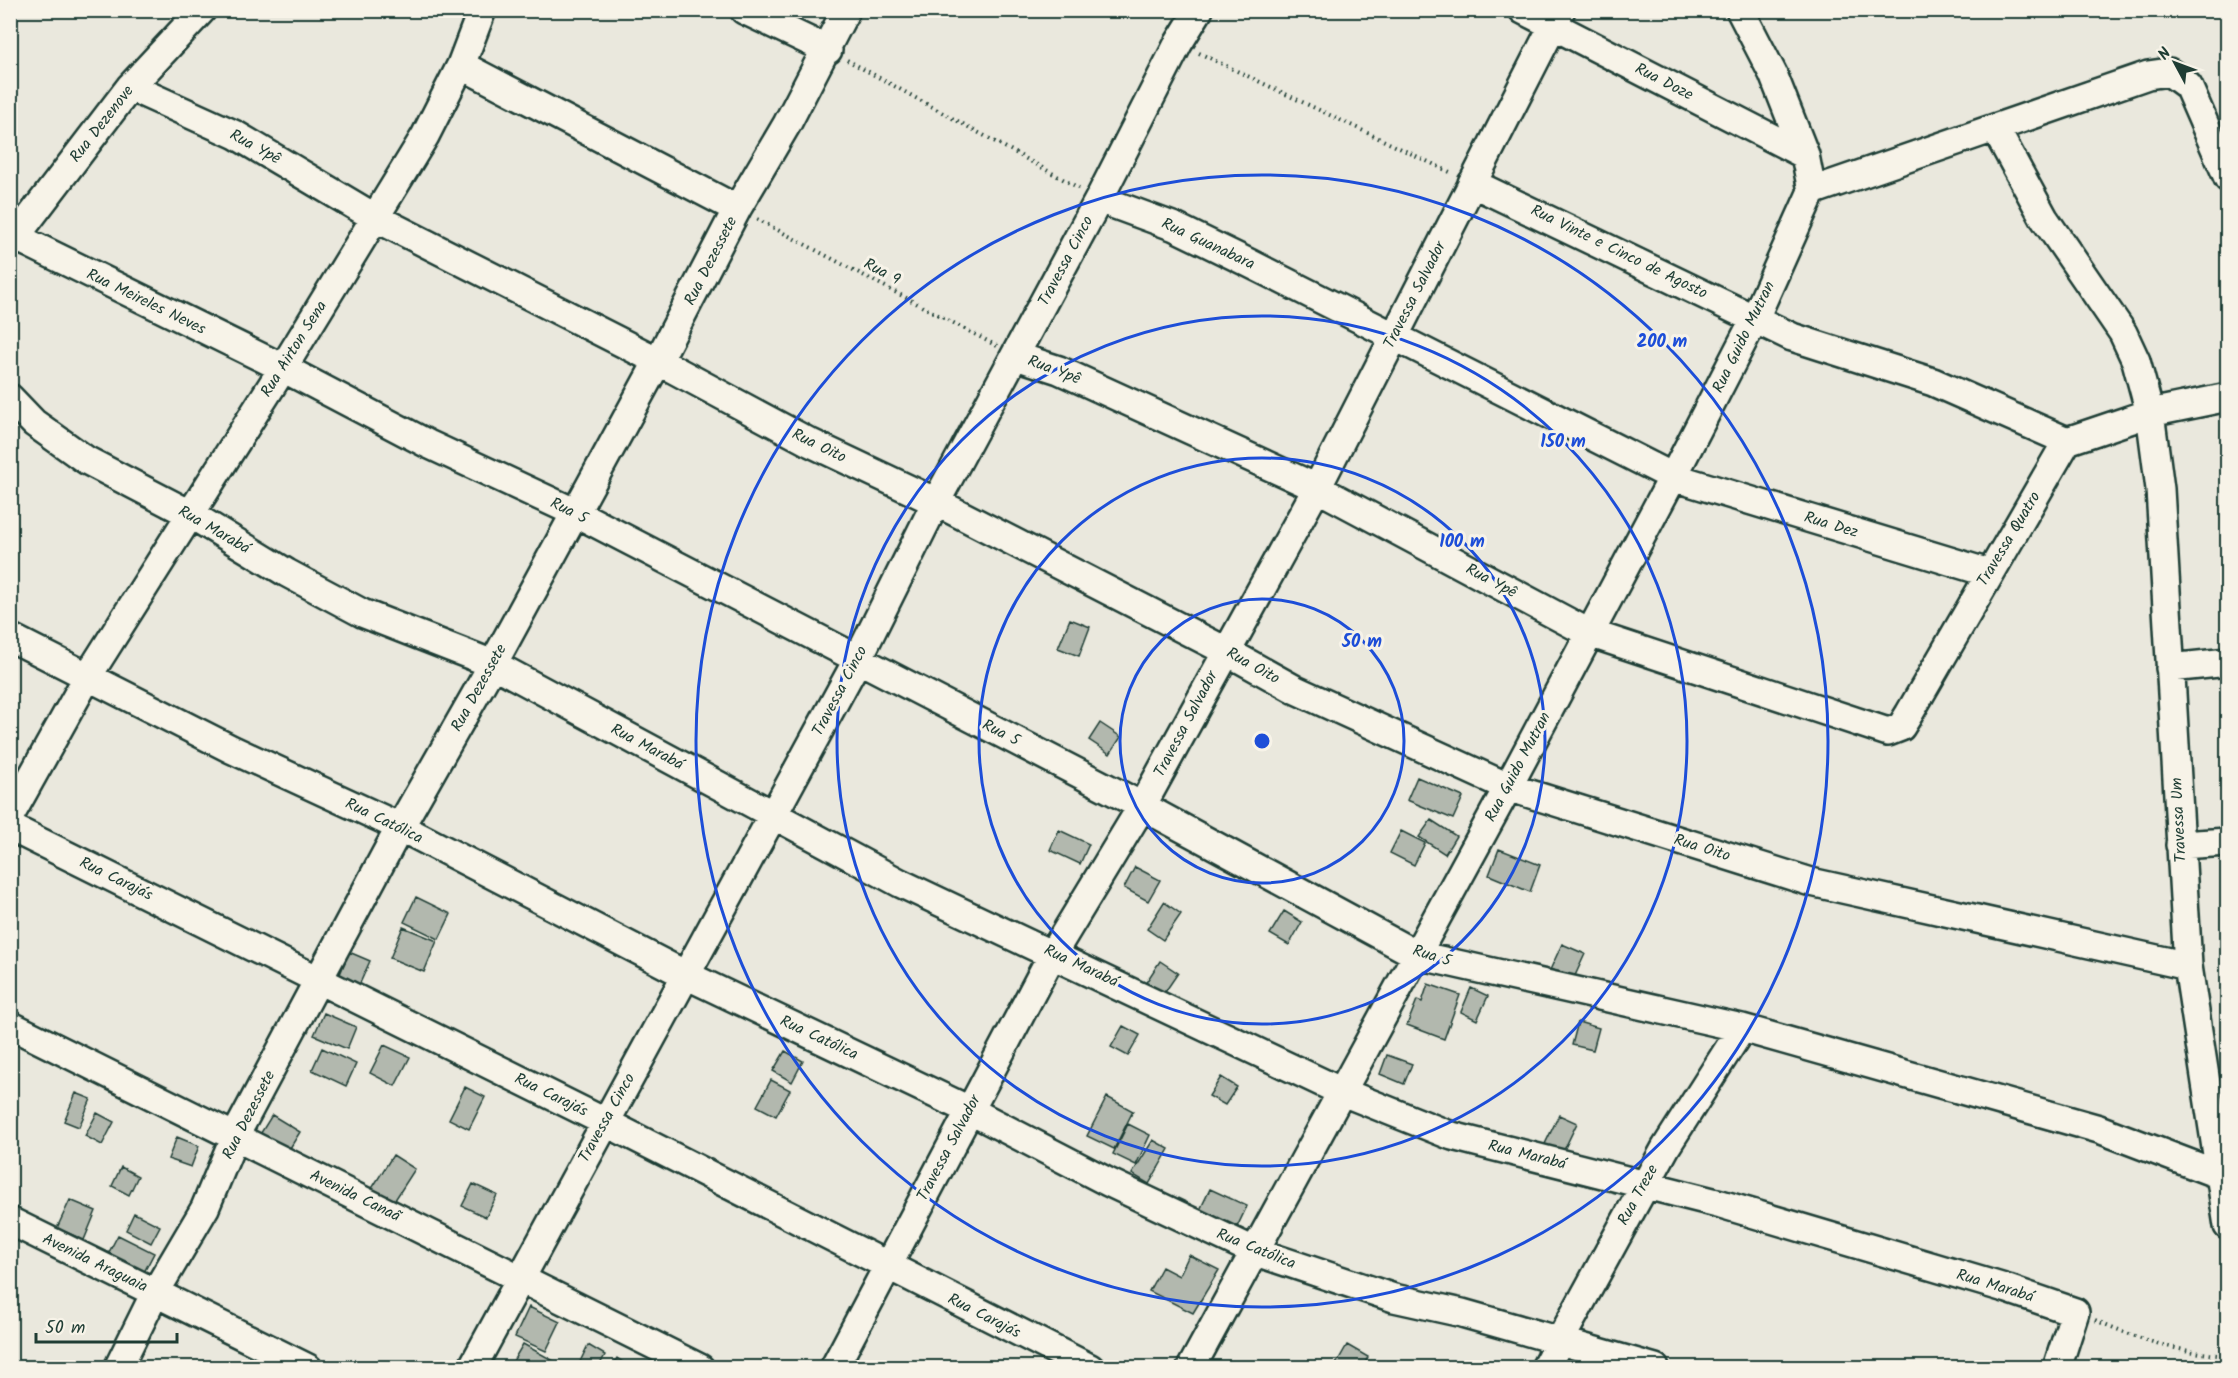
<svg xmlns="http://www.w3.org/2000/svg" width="2238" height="1378" font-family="Kalam,sans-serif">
	<rect width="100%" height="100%" fill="#eae8dd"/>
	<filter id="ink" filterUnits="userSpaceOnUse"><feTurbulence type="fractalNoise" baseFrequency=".0167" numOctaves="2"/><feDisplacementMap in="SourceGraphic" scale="12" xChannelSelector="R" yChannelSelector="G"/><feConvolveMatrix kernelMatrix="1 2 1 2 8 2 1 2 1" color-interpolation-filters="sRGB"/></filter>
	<g filter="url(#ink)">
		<path fill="#b2b8ae" stroke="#1f3d34" stroke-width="1.5" d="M1070,619L1090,627L1079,656L1058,648Z
			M1100,723L1121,737L1110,754L1089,740Z
			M1417,777L1463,797L1453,819L1407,800Z
			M1431,820L1456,836L1445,854L1419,837Z
			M1059,830L1089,844L1080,864L1050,850Z
			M1401,831L1425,843L1414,865L1390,853Z
			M1499,849L1540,865L1530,892L1489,875Z
			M1135,867L1160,880L1148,901L1124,888Z
			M416,897L451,914L439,939L404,922Z
			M1164,902L1181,914L1163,940L1147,929Z
			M1284,911L1302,922L1289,945L1270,934Z
			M403,927L437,941L424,972L390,958Z
			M1562,944L1585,954L1573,980L1550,970Z
			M349,952L370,961L356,992L336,984Z
			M1160,961L1178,973L1163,995L1145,984Z
			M1428,984L1460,995L1444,1039L1407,1025L1417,1000L1422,1002Z
			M1471,988L1488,996L1477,1020L1461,1012Z
			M324,1013L356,1027L347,1049L314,1035Z
			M1578,1022L1599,1028L1593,1050L1572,1045Z
			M1123,1026L1140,1035L1128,1056L1111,1047Z
			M384,1045L410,1057L395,1086L370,1073Z
			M322,1048L356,1064L346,1086L312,1070Z
			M785,1051L803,1061L792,1082L773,1071Z
			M1387,1055L1412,1064L1404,1084L1380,1074Z
			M1221,1077L1237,1087L1225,1105L1209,1096Z
			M771,1080L790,1090L776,1116L757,1106Z
			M465,1087L485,1097L469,1129L449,1119Z
			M76,1093L91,1099L79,1127L64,1121Z
			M1107,1097L1133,1111L1114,1149L1087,1136Z
			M97,1113L114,1122L102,1145L85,1136Z
			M272,1115L300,1132L287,1153L259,1136Z
			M1559,1115L1577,1123L1563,1152L1545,1144Z
			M1128,1124L1150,1135L1136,1165L1113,1154Z
			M177,1137L199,1146L191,1167L168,1159Z
			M1153,1140L1169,1149L1149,1184L1132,1174Z
			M393,1155L415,1169L393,1203L371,1190Z
			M121,1167L138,1176L129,1195L112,1186Z
			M473,1184L497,1195L486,1217L462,1206Z
			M1210,1189L1247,1206L1237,1227L1200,1210Z
			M70,1200L96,1211L84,1240L57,1228Z
			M134,1213L160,1226L151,1243L126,1230Z
			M118,1235L154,1253L142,1276L106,1258Z
			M1189,1255L1219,1270L1193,1313L1149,1291L1162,1267L1179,1276Z
			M529,1307L560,1322L546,1351L515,1337Z
			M523,1344L554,1361L550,1368H509Z
			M588,1345L605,1355L598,1368H577Z
			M1347,1345L1368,1357L1362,1368L1335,1366Z
			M617,1358L632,1368H611Z"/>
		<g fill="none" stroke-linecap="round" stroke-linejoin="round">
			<defs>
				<path id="minor" d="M744,10L828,50
					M1523,10L1805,155
					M461,65L737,209
					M130,87L236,135L374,217L658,361L811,443L936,502L1226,651L1296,690L1508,787L1811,882L2188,966
					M1995,128L2044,218L2123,333L2136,361L2150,413L2160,489L2188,966L2228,1226
					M1472,183L1792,337L1933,382L2067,441
					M1812,191L2148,75L2169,72L2188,86L2228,178
					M1099,199L1175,227L1249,263L1673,477L1989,573
					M10,234L283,368L428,444L574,512L1142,806L1417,955L1742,1028L2099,1129L2220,1175H2228
					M10,244L130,87L202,10
					M1016,356L1059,370L1317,488L1589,633L1888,732L1901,727L1909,714L2067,441L2150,413L2228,397
					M10,398L34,423L86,460L190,514L287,573L362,613L493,664L900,883L1340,1091L1452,1136L1721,1204L2008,1289L2075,1312L2057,1368
					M10,637L231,749L400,827L686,975L969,1110L1108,1182L1256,1252L1394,1298L1462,1313L1655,1368
					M2170,668L2228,662
					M10,816L88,676L283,368L425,136L461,65L482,10
					M10,827L605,1122L1090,1368
					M2180,845L2228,842
					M10,1025L700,1368
					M10,1221L308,1368
					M118,1368L155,1293L205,1208L235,1136L400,827L493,664L658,361L737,209L787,124L846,10
					M472,1368L858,659L936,502L1099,199L1178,44L1199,10
					M834,1368L1053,953L1142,806L1317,488L1561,10
					M1191,1368L1508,787L1673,477L1755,318L1812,191L1805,155L1773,74L1740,10
					M1545,1368L1666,1147L1742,1028"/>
			</defs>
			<use href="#minor" stroke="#1f3d34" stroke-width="32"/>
			<path stroke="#1f3d34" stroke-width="4" stroke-dasharray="1.5 4.5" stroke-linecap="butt" d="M1199,53L1452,173
				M847,60L1079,188
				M757,219L997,346
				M2095,1320C2141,1340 2177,1352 2228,1356"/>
			<use href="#minor" stroke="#f7f3e8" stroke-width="27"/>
		</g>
	</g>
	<g fill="none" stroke="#1d4ed8" stroke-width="3">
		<circle cx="1262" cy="741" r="142"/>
		<circle cx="1262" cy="741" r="283"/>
		<circle cx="1262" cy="741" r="425"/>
		<circle cx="1262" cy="741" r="566"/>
	</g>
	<g text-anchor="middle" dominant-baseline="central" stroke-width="6" stroke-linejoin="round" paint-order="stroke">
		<g font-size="16" fill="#1f3d34" stroke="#f7f3e8">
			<text transform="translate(1664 82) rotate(27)">Rua Doze</text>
			<text transform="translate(102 124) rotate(-52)">Rua Dezenove</text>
			<text transform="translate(255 147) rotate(29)">Rua Ypê</text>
			<text transform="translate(1208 244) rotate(25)">Rua Guanabara</text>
			<text transform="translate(1619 252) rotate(26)">Rua Vinte e Cinco de Agosto</text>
			<text transform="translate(711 261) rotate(-63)">Rua Dezessete</text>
			<text transform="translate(1066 261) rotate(-62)">Travessa Cinco</text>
			<text transform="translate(882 272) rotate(28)">Rua 9</text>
			<text transform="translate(1415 295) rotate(-63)">Travessa Salvador</text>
			<text transform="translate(146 302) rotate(26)">Rua Meireles Neves</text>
			<text transform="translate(1744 337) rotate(-64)">Rua Guido Mutran</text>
			<text transform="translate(294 349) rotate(-58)">Rua Airton Sena</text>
			<text transform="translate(1054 370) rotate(21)">Rua Ypê</text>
			<text transform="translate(819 446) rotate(26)">Rua Oito</text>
			<text transform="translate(569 511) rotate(26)">Rua 5</text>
			<text transform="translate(1831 525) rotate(17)">Rua Dez</text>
			<text transform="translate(214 530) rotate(30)">Rua Marabá</text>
			<text transform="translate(2009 539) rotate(-59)">Travessa Quatro</text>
			<text transform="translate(1491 581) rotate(28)">Rua Ypê</text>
			<text transform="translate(1253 666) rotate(29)">Rua Oito</text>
			<text transform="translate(479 688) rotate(-61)">Rua Dezessete</text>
			<text transform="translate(840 691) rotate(-62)">Travessa Cinco</text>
			<text transform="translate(1186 724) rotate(-62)">Travessa Salvador</text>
			<text transform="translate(1001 733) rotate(27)">Rua 5</text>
			<text transform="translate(647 747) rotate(28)">Rua Marabá</text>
			<text transform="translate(1518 767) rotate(-62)">Rua Guido Mutran</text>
			<text transform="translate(2179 820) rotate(-93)">Travessa Um</text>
			<text transform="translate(384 821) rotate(26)">Rua Católica</text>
			<text transform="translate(1702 848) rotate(17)">Rua Oito</text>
			<text transform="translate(116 879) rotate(26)">Rua Carajás</text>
			<text transform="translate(1432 956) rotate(17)">Rua 5</text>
			<text transform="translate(1081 966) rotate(25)">Rua Marabá</text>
			<text transform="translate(819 1038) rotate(25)">Rua Católica</text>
			<text transform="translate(551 1095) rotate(26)">Rua Carajás</text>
			<text transform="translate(249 1115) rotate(-63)">Rua Dezessete</text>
			<text transform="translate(607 1118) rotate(-61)">Travessa Cinco</text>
			<text transform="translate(949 1148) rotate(-62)">Travessa Salvador</text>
			<text transform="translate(1527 1155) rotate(14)">Rua Marabá</text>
			<text transform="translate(1638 1195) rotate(-61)">Rua Treze</text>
			<text transform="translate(355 1196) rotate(26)">Avenida Canaã</text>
			<text transform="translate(1256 1249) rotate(22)">Rua Católica</text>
			<text transform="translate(95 1263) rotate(26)">Avenida Araguaia</text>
			<text transform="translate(1995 1286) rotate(17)">Rua Marabá</text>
			<text transform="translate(984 1316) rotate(27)">Rua Carajás</text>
		</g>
	</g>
	<circle cx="1262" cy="741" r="9" fill="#1d4ed8" stroke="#f7f3e8" stroke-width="3"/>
	<g font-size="18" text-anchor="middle" font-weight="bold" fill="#1d4ed8" stroke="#f7f3e8" stroke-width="6" stroke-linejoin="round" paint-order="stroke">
		<text x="1662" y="347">200 m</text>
		<text x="1563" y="447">150 m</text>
		<text x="1462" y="547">100 m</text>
		<text x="1362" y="647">50 m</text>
	</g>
	<rect width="2238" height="1378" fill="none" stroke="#f7f3e8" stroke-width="36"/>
	<rect x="18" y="18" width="2202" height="1342" fill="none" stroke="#1f3d34" stroke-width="2" filter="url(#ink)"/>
	<g transform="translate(2175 63) rotate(311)" stroke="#f7f3e8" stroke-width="4.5" paint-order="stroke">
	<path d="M0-4.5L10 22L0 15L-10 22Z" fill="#1f3d34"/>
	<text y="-9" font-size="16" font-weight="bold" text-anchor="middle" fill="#1f3d34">N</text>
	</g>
	<path d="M36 1333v9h141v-9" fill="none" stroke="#1f3d34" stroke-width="3"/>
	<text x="45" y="1333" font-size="18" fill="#1f3d34" stroke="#f7f3e8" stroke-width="4.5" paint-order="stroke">50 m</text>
</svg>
